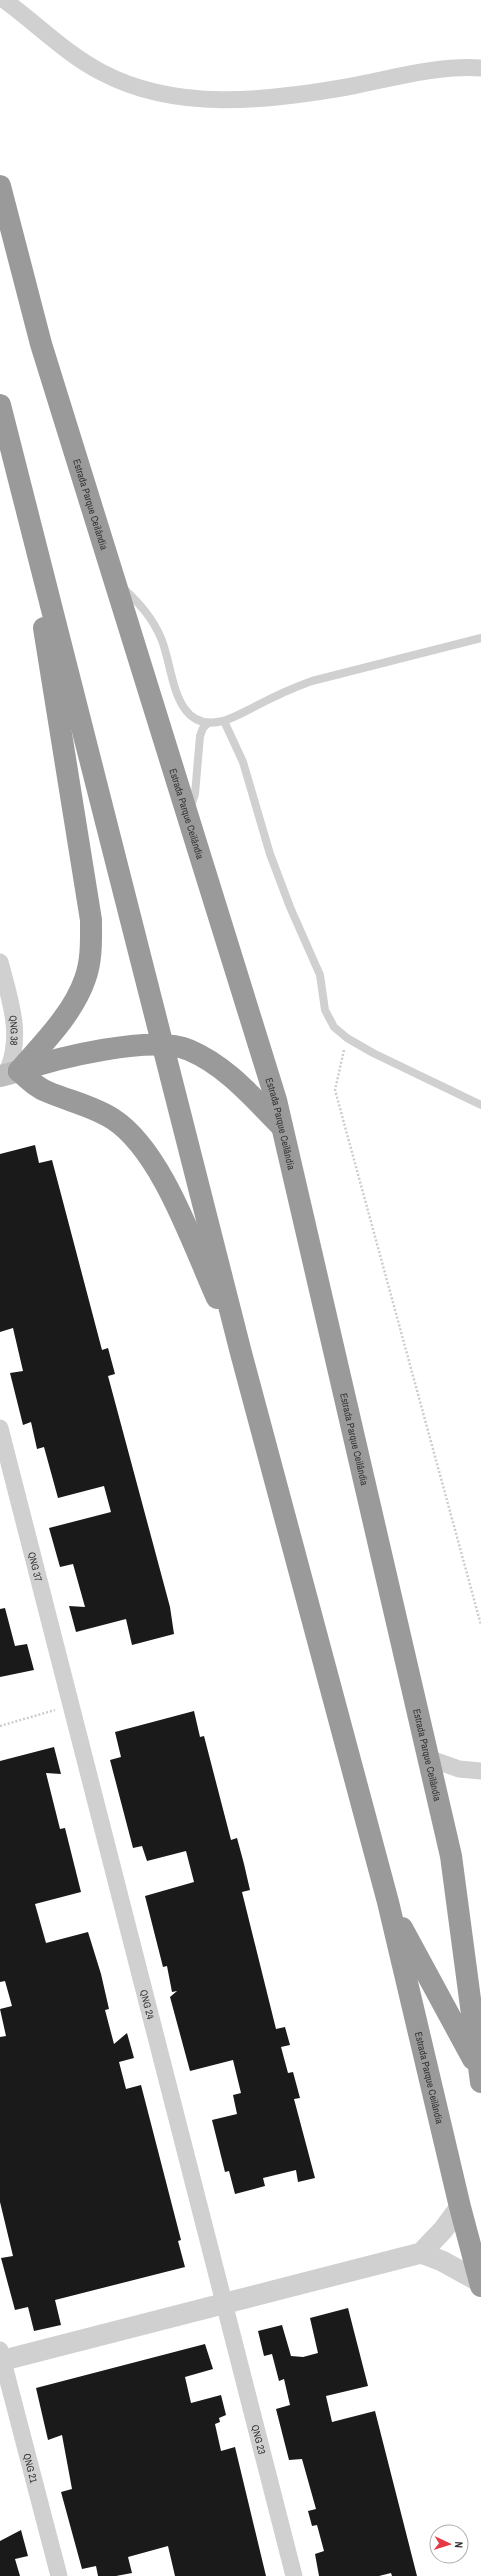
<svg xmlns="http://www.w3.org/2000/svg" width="481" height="2576" font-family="'Archivo Narrow',sans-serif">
	<rect width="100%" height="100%" fill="#fff"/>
	<path fill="#1a1a1a" d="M35,1145L39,1163L52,1160L102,1350L108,1348L115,1374L108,1376L170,1607L174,1634L132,1645L126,1619L76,1632L69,1606L85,1607L73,1564L60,1567L49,1528L111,1512L104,1486L58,1498L44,1447L37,1449L31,1422L23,1425L10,1373L23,1371L13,1328L0,1332V1154Z
		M5,1608L15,1646L27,1644L34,1670L0,1677V1609Z
		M194,1711L200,1737L204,1736L231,1840L237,1838L244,1864L250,1890L242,1892L276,2029L285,2027L290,2045L281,2047L288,2073L293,2072L300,2098L294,2099L315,2178L298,2182L296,2170L263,2178L265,2186L235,2194L229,2171L225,2172L212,2120L237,2114L233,2095L241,2093L233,2060L190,2071L170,1997L177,1991L172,1992L167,1966L163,1967L145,1896L194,1882L186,1851L147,1861L142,1846L133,1848L110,1760L121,1757L115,1732Z
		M54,1747L61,1774L46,1773L60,1829L65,1828L81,1892L35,1904L46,1943L88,1932L101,1974L109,2009L105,2010L114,2044L127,2033L134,2058L119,2062L126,2089L141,2085L181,2240L178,2241L185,2267L55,2300L61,2325L34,2331L28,2307L15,2310L1,2258L13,2256L0,2202V2037L6,2036L0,2009L12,2006L5,1981L0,1982V1761Z
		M348,2308L368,2386L326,2396L332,2422L375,2411L417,2576H392L391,2573L379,2576H319L315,2554L324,2551L317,2525L312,2526L308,2511L316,2509L302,2459L289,2460L276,2409L290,2405L284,2379L279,2381L272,2354L264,2356L258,2331L282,2325L291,2356L303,2357L318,2353L310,2318Z
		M205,2344L213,2369L185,2377L191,2403L221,2395L226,2415L219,2418L220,2422L215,2424L221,2451L235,2447L266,2576H175L168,2546L128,2557L132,2573L116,2576H98L96,2566L82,2569L61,2492L72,2489L62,2435L48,2440L36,2388Z
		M21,2530L28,2556L15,2559L20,2576H0V2541Z"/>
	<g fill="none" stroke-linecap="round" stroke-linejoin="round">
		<path stroke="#cdcdcd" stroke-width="2.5" stroke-dasharray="2 2" stroke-linecap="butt" d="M344,1050L335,1090L481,1625
			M0,1726L55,1710"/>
		<path stroke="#d0d0d0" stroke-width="8" d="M123,588C139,603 152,617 161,638C174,668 172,734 223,721C234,718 244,712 254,707C273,697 292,688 312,681L481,638
			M224,721L243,762L270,854L290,907L320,975L325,1010L334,1027L347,1038L373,1053L481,1105
			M190,809L195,794L200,736L203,728L208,723"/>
		<g stroke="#d0d0d0" stroke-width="17">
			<path d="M4,0C36,23 66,54 101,72C176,112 266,101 347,87C390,79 437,65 481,68"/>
			<path id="s1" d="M0,962C10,1000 24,1037 6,1074"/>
			<path id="s2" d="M0,1428L294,2576"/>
			<path d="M428,1758L459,1769L481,1771"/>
			<path id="s3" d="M0,2350L59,2576"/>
		</g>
		<path stroke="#d0d0d0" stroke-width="21" d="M421,2253L442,2261L480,2282
			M0,2361L421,2253L443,2230L460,2207"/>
		<path stroke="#bdbdbd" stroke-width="22" d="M0,1076L19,1071"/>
		<g stroke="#9a9a9a" stroke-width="22">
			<path id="s4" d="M0,186L41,344L276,1100L451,1856L481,2082"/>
			<path id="s5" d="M0,405L241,1353L388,1902L460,2207L481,2286"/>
			<path d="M19,1071C43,1043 73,1014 85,979C92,960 91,939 91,920L44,628"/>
			<path d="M19,1071C28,1079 37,1088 48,1092C69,1101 93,1106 113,1119C162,1151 193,1245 217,1298"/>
			<path d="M19,1071C57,1058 152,1034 189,1050C227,1066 254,1099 282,1127"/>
			<path d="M402,1928L473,2059"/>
		</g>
	</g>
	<g text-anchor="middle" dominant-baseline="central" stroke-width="4" stroke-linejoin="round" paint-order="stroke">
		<g font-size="10" fill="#333" stroke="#fff">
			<text stroke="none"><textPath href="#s4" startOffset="331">Estrada Parque Ceilândia</textPath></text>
			<text stroke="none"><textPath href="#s4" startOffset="655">Estrada Parque Ceilândia</textPath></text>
			<text stroke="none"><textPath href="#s1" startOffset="70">QNG 38</textPath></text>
			<text stroke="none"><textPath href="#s4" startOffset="979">Estrada Parque Ceilândia</textPath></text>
			<text stroke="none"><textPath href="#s4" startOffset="1303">Estrada Parque Ceilândia</textPath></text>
			<text stroke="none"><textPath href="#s2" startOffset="143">QNG 37</textPath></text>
			<text stroke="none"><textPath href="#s4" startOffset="1627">Estrada Parque Ceilândia</textPath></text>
			<text stroke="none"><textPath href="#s2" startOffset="595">QNG 24</textPath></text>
			<text stroke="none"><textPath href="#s5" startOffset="1727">Estrada Parque Ceilândia</textPath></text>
			<text stroke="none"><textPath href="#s2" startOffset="1044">QNG 23</textPath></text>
			<text stroke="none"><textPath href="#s3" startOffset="122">QNG 21</textPath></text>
		</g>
	</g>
	<g transform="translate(449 2544) rotate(94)"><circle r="19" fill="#ffffff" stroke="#adadad"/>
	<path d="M0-3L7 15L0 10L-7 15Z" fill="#e63946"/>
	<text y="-6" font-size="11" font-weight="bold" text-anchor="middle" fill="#333333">N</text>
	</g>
</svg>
